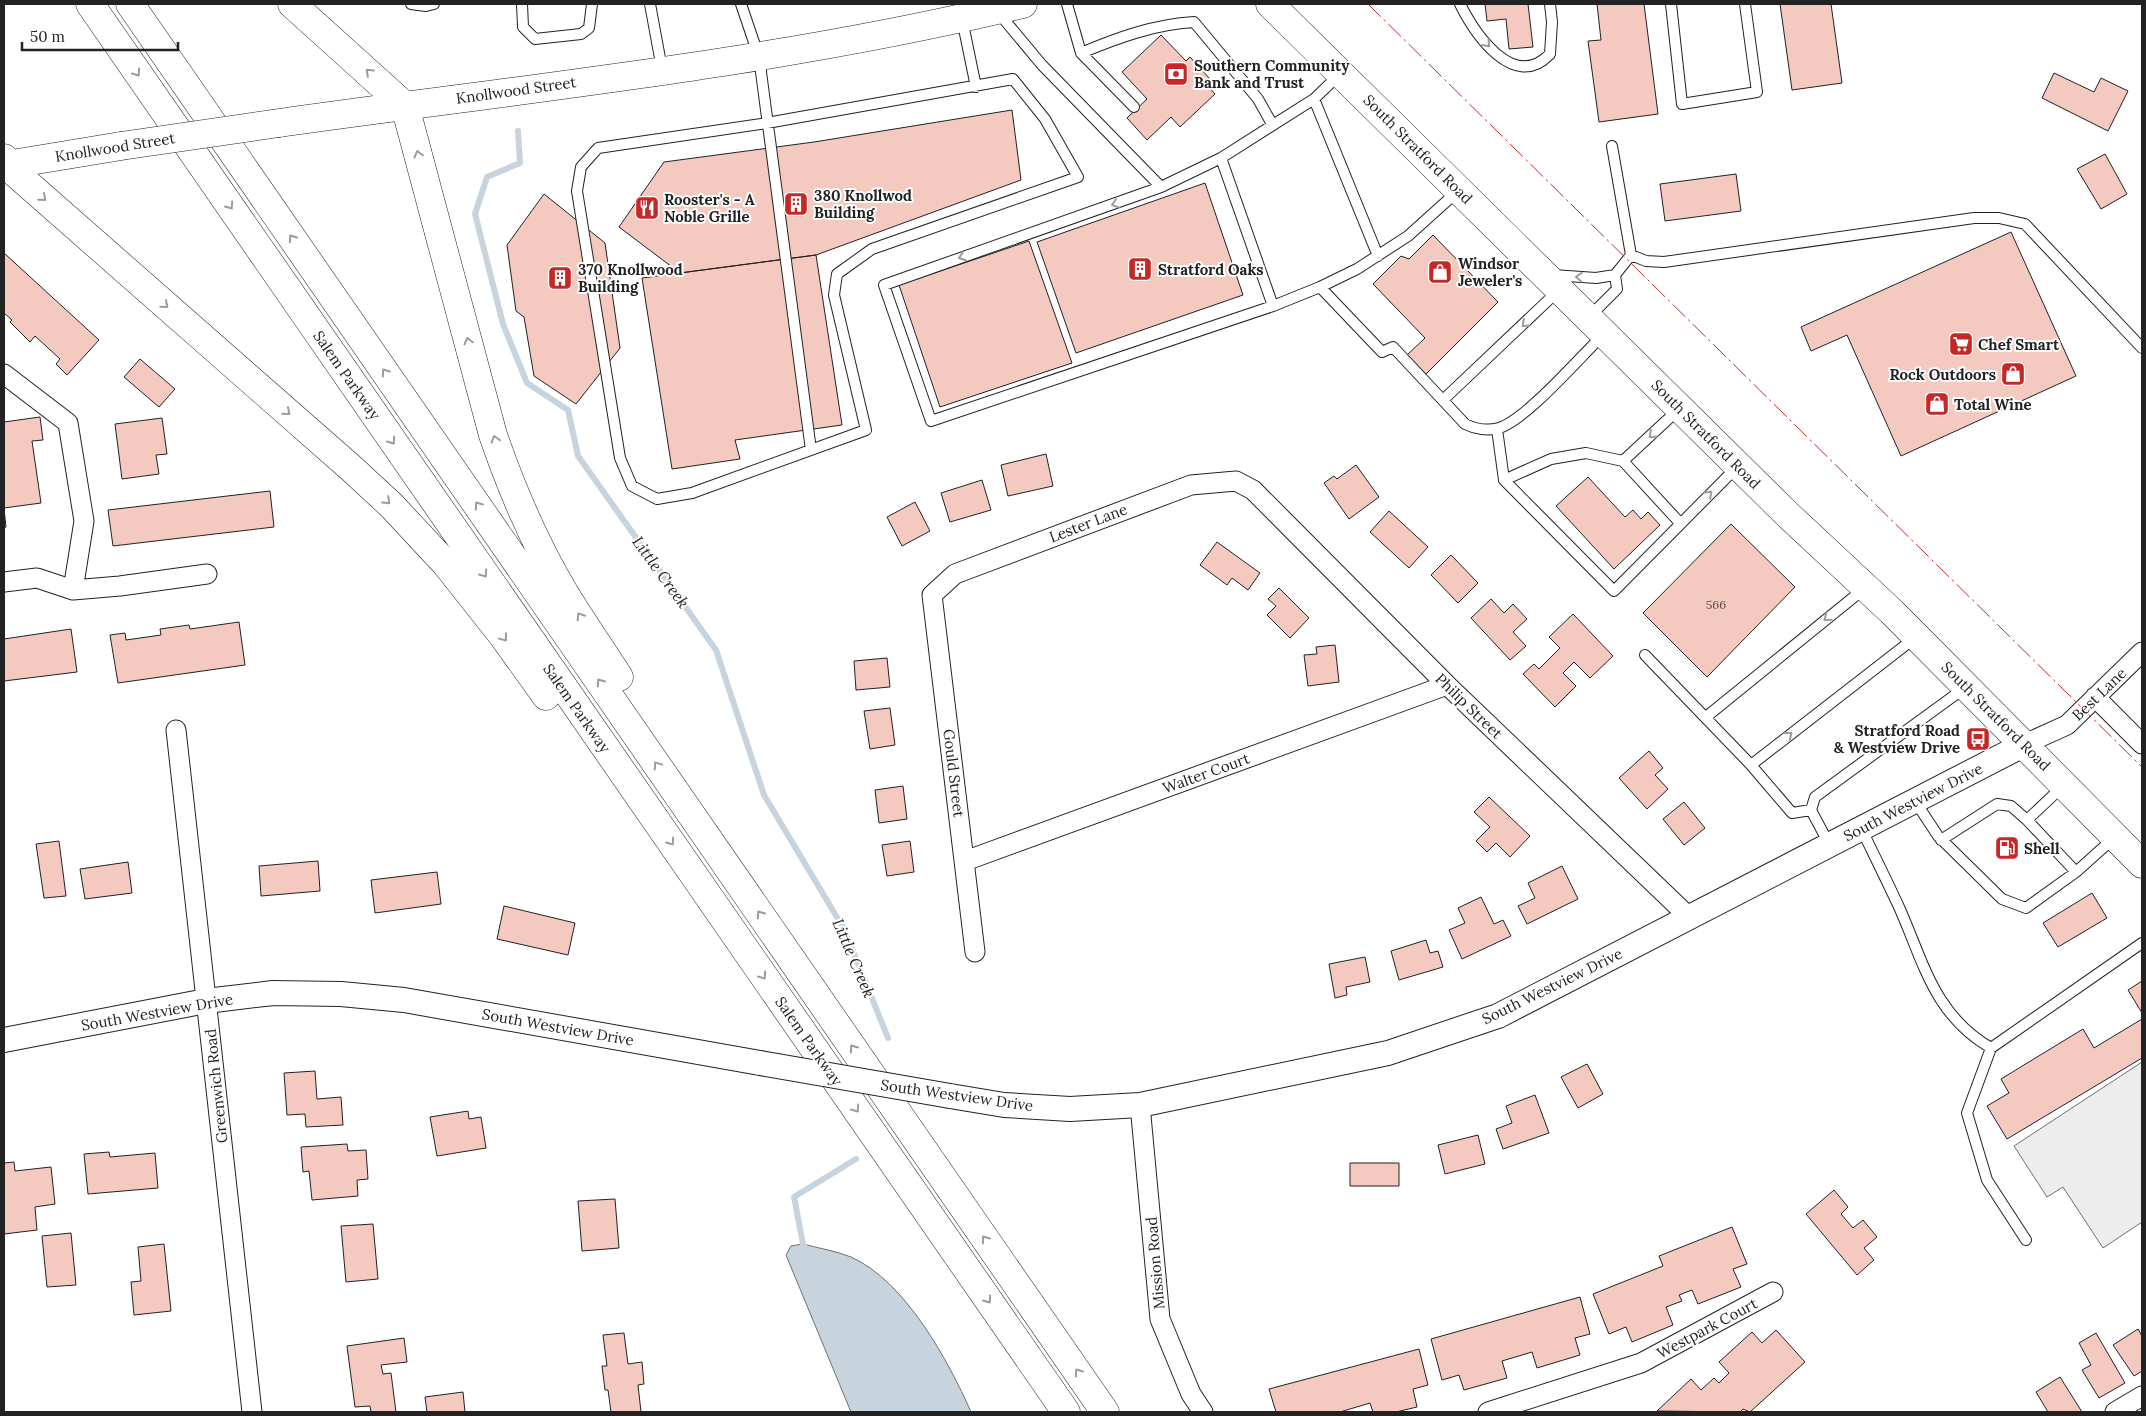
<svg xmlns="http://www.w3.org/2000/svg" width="2146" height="1416" font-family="Lora,serif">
	<rect width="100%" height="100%" fill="#fff"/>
	<path fill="#ededed" stroke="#6f6f6f" d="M2142,1062V1222L2103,1248L2063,1187L2047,1197L2014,1146Z"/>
	<path fill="#c7d3dd" stroke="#6f6f6f" d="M803,1244C818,1248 836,1251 851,1257C905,1281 948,1360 971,1412H851L786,1255L791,1246Z"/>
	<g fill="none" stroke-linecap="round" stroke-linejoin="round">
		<path stroke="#c7d3dd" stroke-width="6" d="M518,131L520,163L487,177L475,214L503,324L527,383L568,410L578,456L716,650L764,795L844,929L888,1038
			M807,1251L803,1244L794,1197L856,1159"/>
	</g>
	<path fill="#f3c9c0" stroke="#222" d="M1485,4H1528L1533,47L1509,49L1506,19L1487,21Z
		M1597,4H1644L1658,114L1599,122L1588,41L1601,40Z
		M1780,4H1831L1842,83L1792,90Z
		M1161,35L1186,61L1190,57L1210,79L1205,83L1215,94L1180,127L1171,117L1147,140L1127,118L1147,99L1122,72Z
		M2054,73L2094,92L2101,78L2128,91L2108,131L2042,98Z
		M1012,110L1021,180L816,255L680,273L619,227L664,162L814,142Z
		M2105,154L2127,194L2101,209L2077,169Z
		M1736,174L1741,211L1665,221L1660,184Z
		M1205,183L1243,295L1076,353L1037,242Z
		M544,194L605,243L620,348L576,404L534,376L524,317L516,311L507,245Z
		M2011,232L2076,376L1901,456L1847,335L1811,351L1801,327Z
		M1433,235L1498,302L1426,374L1407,355L1425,338L1373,284L1401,256L1409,259Z
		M1029,241L1072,363L940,407L899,285Z
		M4,253L99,340L67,375L56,364L60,359L35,336L30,342L10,322L12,320L4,313Z
		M816,255L842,425L735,440L740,459L672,469L642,278Z
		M140,359L175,389L159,407L124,377Z
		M40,417L43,440L32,441L41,503L4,508V422Z
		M162,418L167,454L156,455L159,474L122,479L115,424Z
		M1046,454L1053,486L1008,496L1001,465Z
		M1356,465L1379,497L1349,519L1324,483L1334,476L1337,479Z
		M1588,477L1625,517L1633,510L1641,519L1648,512L1660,525L1614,569L1556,506Z
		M982,480L991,510L950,522L941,493Z
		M270,491L274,527L113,546L108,510Z
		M915,502L930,531L902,546L887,517Z
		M4,509L6,527L4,528Z
		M1389,511L1428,547L1409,568L1370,532Z
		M1731,524L1795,587L1707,677L1643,613Z
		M1217,542L1260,573L1248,590L1232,578L1227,585L1200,565Z
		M1451,555L1478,583L1458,603L1431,575Z
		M1279,588L1309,618L1290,638L1267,615L1276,606L1268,599Z
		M1491,599L1504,613L1513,604L1527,619L1513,632L1526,646L1510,660L1471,618Z
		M1573,614L1613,656L1590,678L1574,662L1563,673L1576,686L1555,707L1523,674L1534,664L1539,669L1560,648L1549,637Z
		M239,622L245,665L118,683L110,635L125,633L126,640L161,635L160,629L189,625L190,629Z
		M71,629L77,672L4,681V639Z
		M1335,645L1339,682L1308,686L1304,655L1317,654L1316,647Z
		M887,658L890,687L856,690L854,661Z
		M890,708L895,745L870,749L864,711Z
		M1649,751L1663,768L1655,775L1668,789L1647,809L1619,778Z
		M903,786L907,819L879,823L875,790Z
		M1489,797L1530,836L1510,857L1496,843L1487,852L1476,841L1490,827L1474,812Z
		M1684,802L1705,828L1684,845L1663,819Z
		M59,841L66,896L44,898L36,844Z
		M910,841L914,872L887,876L882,845Z
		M318,861L320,891L261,896L259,866Z
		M128,862L132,893L85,899L80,869Z
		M1562,866L1578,899L1527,924L1518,906L1535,898L1528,883Z
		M437,872L441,904L375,913L371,880Z
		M2092,893L2107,918L2058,947L2043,923Z
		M1481,897L1494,924L1503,920L1511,936L1462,959L1449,930L1465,923L1458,908Z
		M504,906L575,923L568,955L497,939Z
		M1426,940L1430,953L1438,951L1443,967L1399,980L1391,951Z
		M1365,957L1370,982L1346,987L1347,995L1335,998L1329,964Z
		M2142,981V1013L2128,990Z
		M2142,1019V1058L2007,1139L1987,1106L2009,1093L2001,1079L2083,1029L2094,1048Z
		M1587,1064L1603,1094L1578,1108L1561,1077Z
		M315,1071L317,1099L341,1097L343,1125L306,1127L305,1114L287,1115L284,1073Z
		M1535,1095L1549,1133L1503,1149L1496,1129L1512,1123L1506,1106Z
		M468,1111L469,1119L481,1117L486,1148L437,1156L430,1117Z
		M1478,1135L1485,1164L1445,1174L1438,1145Z
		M347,1144L348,1151L366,1150L368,1179L357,1180L358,1196L312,1200L309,1171L303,1172L301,1147Z
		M109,1152L110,1157L155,1153L158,1188L88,1194L84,1154Z
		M14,1162L15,1171L51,1167L55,1204L35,1207L37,1230L4,1234V1163Z
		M1350,1163H1399V1186H1350Z
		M1834,1190L1848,1207L1841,1214L1853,1228L1863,1220L1877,1237L1864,1248L1874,1260L1857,1275L1806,1214Z
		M615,1199L619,1248L582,1251L578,1201Z
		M373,1224L378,1279L346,1282L341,1226Z
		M1732,1227L1747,1264L1733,1269L1741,1287L1698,1304L1692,1290L1679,1295L1682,1301L1666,1307L1673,1325L1632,1342L1626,1327L1609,1334L1593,1294L1663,1266L1659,1256Z
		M71,1233L76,1285L47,1287L42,1236Z
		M164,1244L171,1311L134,1315L131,1282L141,1281L138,1247Z
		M1580,1297L1590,1334L1575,1338L1580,1355L1537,1368L1532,1352L1502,1361L1507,1378L1464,1390L1459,1375L1442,1380L1431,1339Z
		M2138,1329L2142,1336V1371L2134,1376L2113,1345Z
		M1776,1330L1805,1362L1750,1412L1743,1409L1740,1412L1657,1411L1691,1379L1701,1390L1714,1378L1719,1383L1729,1373L1719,1362L1752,1332L1762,1343Z
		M624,1333L628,1364L642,1362L644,1384L638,1385L641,1412H611L608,1390H605L602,1366H607L603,1335Z
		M2096,1333L2125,1383L2099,1398L2082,1370L2091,1365L2079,1343Z
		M404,1338L407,1362L381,1365L383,1374L391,1373L396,1412H371L370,1406L355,1407L347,1346Z
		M1419,1349L1428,1385L1413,1389L1417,1407L1396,1412H1373L1370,1403L1340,1412H1276L1269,1389Z
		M2060,1377L2082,1412H2048L2036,1392Z
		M463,1392L465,1412H427L425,1397Z"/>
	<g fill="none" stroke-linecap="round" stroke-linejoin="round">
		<defs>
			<path id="service" d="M411,4L426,6L434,4
				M522,4L523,27L535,39L581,34L589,28L592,4
				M650,4L662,69
				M741,4L759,57L811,450
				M1067,4L1081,53C1117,38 1155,24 1194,22L1258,99L1272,124
				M1460,4C1475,34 1514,92 1550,54L1552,22L1550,4
				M1671,4L1682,104L1757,92L1745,4
				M997,11L1042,65L1161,187L1221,158L1273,306L931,421L884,285L1161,187
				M962,19L976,87
				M1081,53L1134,107
				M1339,75L1314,99L1378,256
				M1013,79L1045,119L1078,177L872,249L837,274L834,295L866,430L692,493L657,499L632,486L620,458L577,191L581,167L598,148L767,123Z
				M1612,146L1631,255
				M1221,158L1314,99
				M1553,275L1596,278L1615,275L1631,255L1646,261L1664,262L1974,218H1999L2025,224L2142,348
				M1320,287L1357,269L1408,236L1458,191
				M1273,306L1320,287L1382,352L1393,347L1465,424C1475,429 1488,431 1499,428C1527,419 1580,357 1604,334
				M1588,318L1617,289L1615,275
				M1443,400L1559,290
				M1497,429L1504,480L1614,591L1738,466
				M1623,461L1679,409
				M1504,480L1551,459L1586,453L1623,461L1680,523
				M1645,655L1751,765L1792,813L1811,810
				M1706,717L1865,588
				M1751,765L1916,637
				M2063,786L2027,820L2076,872L2115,837
				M1915,801L1938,836L2002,899L2026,908L2076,872
				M1861,828C1874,855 1887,881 1899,907C1924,963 1934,1015 1991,1048
				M1941,840L1997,804L2011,806L2027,820
				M1829,844L1811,810L1815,797L1966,687
				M2026,1240L1987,1180L1967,1113L1991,1048L2142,943"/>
			<path id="minor" d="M4,374L68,423L84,521L73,590
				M4,582L37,578L73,590L120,586L207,574
				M2095,697L2142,744
				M176,730L252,1412
				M2025,744L2067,725L2142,652
				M965,861L1447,685
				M975,952L932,595L955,574L1191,485L1236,481L1253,490L1447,685L1689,917
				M1140,1105L1160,1319L1191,1394L1203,1412
				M1488,1412L1641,1363L1773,1292
				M2115,1412L2142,1396"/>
			<path id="tertiary" d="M4,1040L206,1001L273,993L341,994L404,1000L760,1063
				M950,1096L1004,1105L1070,1109L1140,1105L1388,1053L1498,1016L2025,744"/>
			<path id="primary" d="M1270,4L1787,514L1892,612L2142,864
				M279,123C528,88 779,63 1023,4
				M6,165L121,146"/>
			<path id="motorway" d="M90,4L1066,1412
				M130,4L1105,1412
				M292,4L405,106L493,435C512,490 535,544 565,594C582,622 601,649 619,677
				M4,158L6,165L351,468L392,506L446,564L503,636L546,696"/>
		</defs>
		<use href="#service" stroke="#222" stroke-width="12"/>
		<use href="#minor" stroke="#222" stroke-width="21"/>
		<use href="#tertiary" stroke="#222" stroke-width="26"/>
		<use href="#primary" stroke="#222" stroke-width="29"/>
		<use href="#motorway" stroke="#222" stroke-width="29"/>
		<use href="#service" stroke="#fff" stroke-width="10"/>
		<use href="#minor" stroke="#fff" stroke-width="19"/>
		<use href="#tertiary" stroke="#fff" stroke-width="24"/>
		<use href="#primary" stroke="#fff" stroke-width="28"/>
		<use href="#motorway" stroke="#fff" stroke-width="28"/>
		<defs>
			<path id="tertiary-bridge" d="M760,1063L950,1096"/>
			<path id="primary-bridge" d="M121,146L279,123"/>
		</defs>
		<use href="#tertiary-bridge" stroke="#222" stroke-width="26" stroke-linecap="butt"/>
		<use href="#primary-bridge" stroke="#222" stroke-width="29" stroke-linecap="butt"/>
		<use href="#tertiary-bridge" stroke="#fff" stroke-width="24"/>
		<use href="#primary-bridge" stroke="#fff" stroke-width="28"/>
		<path stroke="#c62828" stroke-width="1" stroke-dasharray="18 4 2.5 4" stroke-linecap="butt" d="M1368,4L2142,767"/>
	</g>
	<defs><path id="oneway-chevron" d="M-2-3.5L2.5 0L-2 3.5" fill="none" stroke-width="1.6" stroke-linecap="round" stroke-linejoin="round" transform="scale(1.25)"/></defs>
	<g stroke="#9c9c9c">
		<use href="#oneway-chevron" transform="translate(1487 44) rotate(48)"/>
		<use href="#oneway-chevron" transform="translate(369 72) rotate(-137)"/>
		<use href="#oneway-chevron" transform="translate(137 73) rotate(55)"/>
		<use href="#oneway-chevron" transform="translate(418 154) rotate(-105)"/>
		<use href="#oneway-chevron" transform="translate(43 198) rotate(41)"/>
		<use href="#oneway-chevron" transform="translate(1115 204) rotate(161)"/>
		<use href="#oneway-chevron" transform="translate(230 206) rotate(55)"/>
		<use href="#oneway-chevron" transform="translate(292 238) rotate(-125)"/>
		<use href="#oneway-chevron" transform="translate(962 257) rotate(161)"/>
		<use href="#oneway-chevron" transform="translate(1579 277) rotate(-177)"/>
		<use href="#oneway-chevron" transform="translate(165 305) rotate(41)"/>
		<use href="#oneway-chevron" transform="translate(1525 324) rotate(137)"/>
		<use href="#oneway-chevron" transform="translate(468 341) rotate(-105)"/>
		<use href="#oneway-chevron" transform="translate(385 372) rotate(-125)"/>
		<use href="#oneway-chevron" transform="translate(287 412) rotate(41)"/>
		<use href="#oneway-chevron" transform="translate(1652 435) rotate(137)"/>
		<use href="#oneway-chevron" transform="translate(495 439) rotate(-107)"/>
		<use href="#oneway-chevron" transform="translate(392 441) rotate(55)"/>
		<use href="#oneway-chevron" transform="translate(1709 494) rotate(-44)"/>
		<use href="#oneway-chevron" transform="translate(387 501) rotate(44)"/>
		<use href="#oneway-chevron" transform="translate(478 505) rotate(-125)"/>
		<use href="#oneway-chevron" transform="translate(484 574) rotate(55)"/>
		<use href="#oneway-chevron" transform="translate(580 616) rotate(-123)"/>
		<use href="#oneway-chevron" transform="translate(1827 618) rotate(141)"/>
		<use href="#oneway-chevron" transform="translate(504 638) rotate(53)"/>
		<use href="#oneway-chevron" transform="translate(600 682) rotate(-125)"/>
		<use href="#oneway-chevron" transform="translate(1789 735) rotate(-38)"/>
		<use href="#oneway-chevron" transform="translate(657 765) rotate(-124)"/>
		<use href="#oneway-chevron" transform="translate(671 842) rotate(55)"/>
		<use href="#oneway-chevron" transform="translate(760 914) rotate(-125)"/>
		<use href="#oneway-chevron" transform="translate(763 976) rotate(55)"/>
		<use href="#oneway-chevron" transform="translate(853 1048) rotate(-125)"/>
		<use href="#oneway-chevron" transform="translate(856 1109) rotate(55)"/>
		<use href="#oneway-chevron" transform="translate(985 1239) rotate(-125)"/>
		<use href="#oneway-chevron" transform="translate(988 1300) rotate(55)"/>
		<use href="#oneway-chevron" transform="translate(1078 1372) rotate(-125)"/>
	</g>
	<defs>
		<symbol id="bank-square" viewBox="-11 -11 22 22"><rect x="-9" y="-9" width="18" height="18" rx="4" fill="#c62828" stroke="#fff"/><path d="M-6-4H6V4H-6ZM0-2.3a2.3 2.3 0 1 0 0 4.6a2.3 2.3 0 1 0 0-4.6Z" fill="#fff"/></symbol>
		<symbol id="building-square" viewBox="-11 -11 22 22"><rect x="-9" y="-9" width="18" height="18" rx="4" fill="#c62828" stroke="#fff"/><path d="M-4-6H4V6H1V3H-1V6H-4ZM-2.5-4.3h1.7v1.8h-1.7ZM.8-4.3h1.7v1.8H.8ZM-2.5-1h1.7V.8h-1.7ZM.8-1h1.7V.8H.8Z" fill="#fff"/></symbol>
		<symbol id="restaurant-square" viewBox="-11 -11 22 22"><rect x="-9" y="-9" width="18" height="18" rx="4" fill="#c62828" stroke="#fff"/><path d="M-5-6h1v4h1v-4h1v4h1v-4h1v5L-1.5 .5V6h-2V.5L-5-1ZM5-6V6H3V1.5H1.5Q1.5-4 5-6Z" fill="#fff"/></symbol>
		<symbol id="shop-square" viewBox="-11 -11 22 22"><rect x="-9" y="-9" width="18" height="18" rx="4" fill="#c62828" stroke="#fff"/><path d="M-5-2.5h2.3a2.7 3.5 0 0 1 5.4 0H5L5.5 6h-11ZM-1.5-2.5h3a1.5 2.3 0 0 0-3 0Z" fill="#fff"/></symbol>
		<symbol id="supermarket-square" viewBox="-11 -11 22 22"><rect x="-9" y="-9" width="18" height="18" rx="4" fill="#c62828" stroke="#fff"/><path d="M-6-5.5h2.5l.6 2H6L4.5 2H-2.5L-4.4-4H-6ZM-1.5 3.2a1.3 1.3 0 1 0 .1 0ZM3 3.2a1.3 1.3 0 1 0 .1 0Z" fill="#fff"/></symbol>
		<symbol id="bus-square" viewBox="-11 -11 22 22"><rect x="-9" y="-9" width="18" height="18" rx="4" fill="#c62828" stroke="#fff"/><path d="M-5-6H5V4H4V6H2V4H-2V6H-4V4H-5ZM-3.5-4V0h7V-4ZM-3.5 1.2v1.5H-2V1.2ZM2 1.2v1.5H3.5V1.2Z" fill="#fff"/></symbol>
		<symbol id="fuel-square" viewBox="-11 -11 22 22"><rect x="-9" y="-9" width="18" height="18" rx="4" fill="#c62828" stroke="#fff"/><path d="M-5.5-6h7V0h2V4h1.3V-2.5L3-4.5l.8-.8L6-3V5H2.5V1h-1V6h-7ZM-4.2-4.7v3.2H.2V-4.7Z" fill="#fff"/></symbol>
	</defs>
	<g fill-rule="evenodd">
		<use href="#bank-square" x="1162" y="60" width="28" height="28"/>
		<use href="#building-square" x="782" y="190" width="28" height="28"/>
		<use href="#restaurant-square" x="633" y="194" width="28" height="28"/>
		<use href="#building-square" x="1126" y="255" width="28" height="28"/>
		<use href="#shop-square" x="1426" y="258" width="28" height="28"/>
		<use href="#building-square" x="546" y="264" width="28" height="28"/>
		<use href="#supermarket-square" x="1947" y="330" width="28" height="28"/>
		<use href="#shop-square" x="1999" y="360" width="28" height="28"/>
		<use href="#shop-square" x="1923" y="390" width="28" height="28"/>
		<use href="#bus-square" x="1964" y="725" width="28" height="28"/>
		<use href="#fuel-square" x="1993" y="834" width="28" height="28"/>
	</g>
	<g text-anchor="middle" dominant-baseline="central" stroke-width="4" stroke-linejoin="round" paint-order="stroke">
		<g font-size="12" fill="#564c4a">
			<text x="1716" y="604">566</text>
		</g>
		<g font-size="15" font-weight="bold" fill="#222" stroke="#fff" text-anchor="start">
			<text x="1194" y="65">Southern Community<tspan x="1194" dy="17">Bank and Trust</tspan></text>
			<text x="814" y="195">380 Knollwod<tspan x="814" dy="17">Building</tspan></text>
			<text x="664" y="199">Rooster's - A<tspan x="664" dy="17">Noble Grille</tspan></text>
			<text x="1458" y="263">Windsor<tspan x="1458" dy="17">Jeweler's</tspan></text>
			<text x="578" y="269">370 Knollwood<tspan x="578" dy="17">Building</tspan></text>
			<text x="1158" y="269">Stratford Oaks</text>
			<text x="1978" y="344">Chef Smart</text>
			<text x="1996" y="374" text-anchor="end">Rock Outdoors</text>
			<text x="1954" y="404">Total Wine</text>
			<text x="1960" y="730" text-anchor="end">Stratford Road<tspan x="1960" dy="17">&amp; Westview Drive</tspan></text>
			<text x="2024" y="848">Shell</text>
		</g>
		<g font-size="15" fill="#222" stroke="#fff">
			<text transform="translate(516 90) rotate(-8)">Knollwood Street</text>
			<text transform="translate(115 147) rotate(-9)">Knollwood Street</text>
			<text transform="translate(1418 149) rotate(45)">South Stratford Road</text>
			<text transform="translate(347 375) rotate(55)">Salem Parkway</text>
			<text transform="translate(1706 434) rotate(45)">South Stratford Road</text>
			<text transform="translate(1088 523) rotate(-21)">Lester Lane</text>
			<text transform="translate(2099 694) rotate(-44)">Best Lane</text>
			<text transform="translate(1469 706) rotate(44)">Philip Street</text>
			<text transform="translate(577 708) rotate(55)">Salem Parkway</text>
			<text transform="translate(1996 716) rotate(45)">South Stratford Road</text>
			<text transform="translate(954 773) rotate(83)">Gould Street</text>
			<text transform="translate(1206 773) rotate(-20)">Walter Court</text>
			<text transform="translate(1913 802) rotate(-27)">South Westview Drive</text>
			<text transform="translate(1552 986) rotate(-26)">South Westview Drive</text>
			<text transform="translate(157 1012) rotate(-10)">South Westview Drive</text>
			<text transform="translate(558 1027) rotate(10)">South Westview Drive</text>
			<text transform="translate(809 1041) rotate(55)">Salem Parkway</text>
			<text transform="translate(216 1086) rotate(-96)">Greenwich Road</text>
			<text transform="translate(957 1095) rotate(8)">South Westview Drive</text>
			<text transform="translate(1155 1263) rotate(-95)">Mission Road</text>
			<text transform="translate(1707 1328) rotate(-28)">Westpark Court</text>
		</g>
		<g font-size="16" font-style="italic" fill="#222" stroke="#fff">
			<text transform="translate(661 572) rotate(54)">Little Creek</text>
			<text transform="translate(854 958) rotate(67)">Little Creek</text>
		</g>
	</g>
	<rect width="2146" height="1416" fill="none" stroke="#222222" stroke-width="10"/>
	<path d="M22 42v8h156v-8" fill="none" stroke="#222222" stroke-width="2.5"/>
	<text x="30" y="42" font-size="15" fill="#222222" stroke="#ffffff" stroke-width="4" paint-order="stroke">50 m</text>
</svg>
